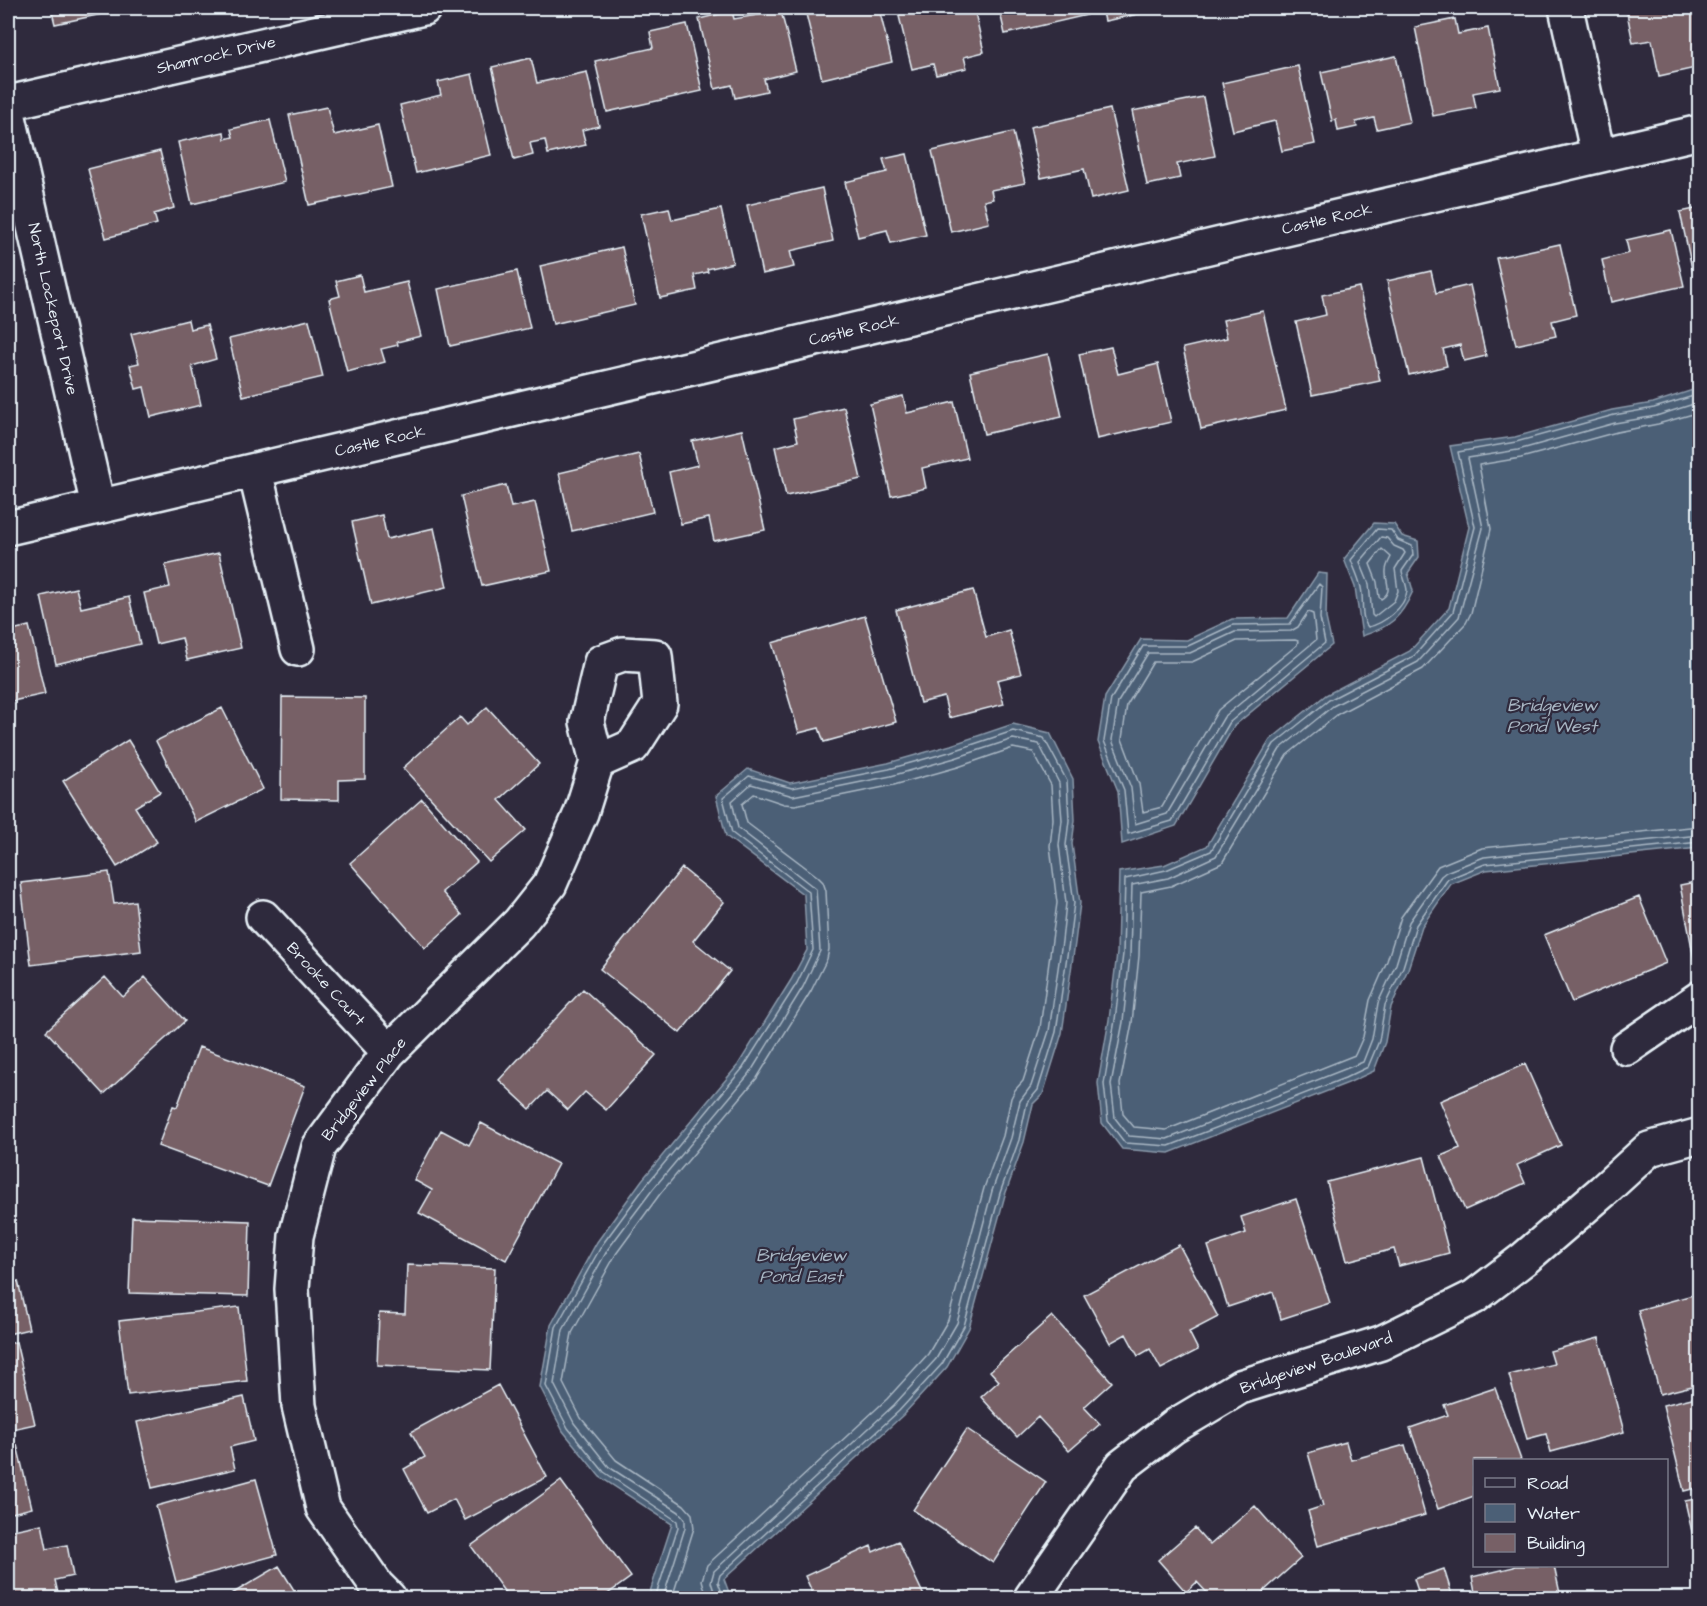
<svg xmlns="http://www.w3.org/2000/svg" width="1707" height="1606" font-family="'Architects Daughter',sans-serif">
	<rect width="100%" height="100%" fill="#2f2a3d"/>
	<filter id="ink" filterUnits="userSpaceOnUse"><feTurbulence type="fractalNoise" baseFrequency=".0167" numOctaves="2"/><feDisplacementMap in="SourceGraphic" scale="12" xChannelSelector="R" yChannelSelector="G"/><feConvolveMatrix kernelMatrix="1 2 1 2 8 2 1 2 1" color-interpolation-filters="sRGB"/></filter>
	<g filter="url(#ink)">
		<path fill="#4b5f76" stroke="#8a99aa" stroke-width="1.5" d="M1699,388V848L1486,870L1451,884L1422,926L1408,969L1391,1007L1385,1042L1374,1071L1348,1083L1169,1153L1122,1149L1102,1123L1098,1083L1109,1020L1117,953L1119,872L1164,865L1207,846L1270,740L1326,695L1410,651L1449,608L1469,527L1450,446L1515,437L1612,410L1653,403Z
			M1374,523L1394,524L1402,536L1418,541L1419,557L1408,573L1413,591C1401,618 1390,627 1362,636L1355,587L1344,559Z
			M1318,573L1327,574L1326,618L1332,645L1234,726L1176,826L1122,844L1118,791L1098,742L1105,697L1141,639L1187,640L1232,619L1288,618Z
			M1013,724L1050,733L1073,779L1075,820L1072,844L1080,903L1075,943L1062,1033L1043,1094L1033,1104L1024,1142L1005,1195L969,1328L947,1367L903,1415L724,1579L731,1598H648L672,1524L600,1477L563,1431L540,1387L551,1325L597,1242L642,1180L738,1065L791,980L807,950L804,895L726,836L716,796L748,769L790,783L888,763L951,745Z"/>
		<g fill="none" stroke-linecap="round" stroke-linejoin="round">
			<path stroke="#a9b7c4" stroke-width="1.5" d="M1700,394L1654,408L1614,415L1516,442L1458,452L1475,527L1453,612L1414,656L1329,700L1274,744L1211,851L1166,870L1125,879L1123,954L1115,1020L1104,1084L1108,1121L1125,1143L1169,1146L1345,1078L1368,1067L1379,1041L1385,1005L1403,967L1416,925L1448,879L1485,864L1700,842
				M1700,402L1656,416L1615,423L1518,450L1468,458L1483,528L1459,617L1418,662L1333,706L1280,749L1216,856L1168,878L1132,885L1130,955L1123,1022L1111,1084L1115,1118L1129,1136L1167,1139L1363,1062L1372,1039L1378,1003L1396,964L1409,922L1441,876L1446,872L1484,857L1700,835
				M1700,412L1658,424L1617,432L1521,458L1479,465L1491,529L1471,613L1466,623L1423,669L1338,714L1287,755L1222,863L1171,886L1141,892L1139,956L1132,1023L1120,1084L1123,1114L1134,1127L1166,1130L1355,1055L1363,1037L1370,1000L1387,961L1401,917L1438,866L1482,848L1700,826
				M1377,529L1391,530L1398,540L1412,546L1413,555L1402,571C1403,577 1407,585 1407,591C1405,608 1383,624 1368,627C1359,616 1365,597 1360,584C1358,576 1354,568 1351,560Z
				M1381,537L1387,538L1394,546L1403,550L1405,553L1395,569L1398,591L1394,601L1374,617L1372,615L1369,584L1360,562Z
				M1382,549L1391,557C1389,561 1386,566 1386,571C1385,583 1394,591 1381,599L1379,597L1377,582L1370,564Z
				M1319,584L1322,587L1320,618L1325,643L1230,722L1172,821L1128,834L1124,790L1104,741L1111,699L1143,646H1188L1233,625L1290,624Z
				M1308,612L1313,614L1316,640L1224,717L1167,814L1135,824L1131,788L1112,740L1118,702L1148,653H1190L1235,632L1291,631L1298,627Z
				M1295,640L1298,641L1297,645L1218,710L1162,807L1143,812L1139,784L1122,739L1127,705L1153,662H1192L1237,641Z
				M655,1598L678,1527L677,1521L604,1472L568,1428L546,1386L556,1327L602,1245L647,1184L743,1068L797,983L813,950L809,892L732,833L723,798L749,776L792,788L889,769L953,751L1013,731L1044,738L1067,781L1069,820L1066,845L1074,903L1069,942L1056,1032L1038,1090L1027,1103L1019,1140L1000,1193L964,1326L942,1364L899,1411L720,1575L718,1582L724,1598
				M663,1598L685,1528V1519L679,1512L609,1467L574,1423L554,1384L563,1330L608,1249L653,1189L750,1073L803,987L820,951L816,889L738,828L732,801L751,784L793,796L891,776L955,758L1013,739L1039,744L1059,783L1062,820L1059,845L1066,903L1062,941L1049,1031L1031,1086L1020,1101L1011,1138L992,1191L957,1323L936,1359L894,1405L714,1571L711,1582L716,1598
				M672,1598L694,1528L692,1514L684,1505L616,1460L581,1418L563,1383L572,1333L616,1254L660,1194L757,1078L811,991L827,959L829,949L826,891L823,882L817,876L747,823L742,804L754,794L784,804L795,805L894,785L958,767L1013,748L1033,752L1051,785L1053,819L1050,846L1057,903L1040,1028L1023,1081L1015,1090L1011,1098L1003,1136L984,1188L948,1320L928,1354L887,1399L707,1565L702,1580L707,1598"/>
		</g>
		<path fill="#776066" stroke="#e8f1f8" stroke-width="1.5" d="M51,8H130L55,24Z
			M831,8H879L892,62L822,79L806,14Z
			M897,8H974L984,52L964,57L967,68L936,75L933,64L912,69Z
			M999,8H1085L1087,15L1005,34Z
			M1102,8H1166L1105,21Z
			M1626,8H1700V67L1659,76L1652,40L1633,43Z
			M732,11L734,19L781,11L796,71L764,79L767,91L735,98L732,85L715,89L699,19Z
			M1455,19L1458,34L1488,28L1500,88L1473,93L1476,108L1433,116L1415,27Z
			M687,24L702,91L607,112L595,61L653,48L650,32Z
			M1396,56L1410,122L1377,129L1374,118L1356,122L1357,127L1338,131L1336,120L1332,121L1321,72Z
			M531,58L537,83L587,72L599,126L582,130L586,145L548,154L545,140L530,143L533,155L514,160L492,67Z
			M1298,66L1315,144L1282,151L1275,121L1233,131L1222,83Z
			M472,74L491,155L416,173L400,105L441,95L438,82Z
			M1203,97L1215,156L1177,164L1180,178L1147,185L1132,111Z
			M327,107L334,135L378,125L392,187L309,205L289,115Z
			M1110,109L1129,190L1091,199L1084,169L1041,178L1030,127Z
			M270,120L285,182L192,204L178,142L224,132L225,139L233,137L231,129Z
			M1013,132L1025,183L991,190L993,199L984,201L989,223L951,232L932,151Z
			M160,151L174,208L154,214L157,224L106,238L88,169Z
			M907,154L926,235L891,243L887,230L858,237L845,182L887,172L883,159Z
			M822,188L833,241L790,251L794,267L762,274L747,205Z
			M669,208L672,220L721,209L733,263L707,269L708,272L694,275L697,290L660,298L641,214Z
			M1700,208V277L1694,278L1680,212Z
			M1671,230L1684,286L1611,302L1602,260L1629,253L1626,240Z
			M1560,244L1576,315L1552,321L1556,336L1516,345L1496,258Z
			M622,247L635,305L553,324L540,266Z
			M517,271L530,328L450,346L438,289Z
			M1431,271L1436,293L1470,285L1486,356L1464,361L1460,345L1443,349L1447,366L1409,375L1387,281Z
			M360,275L364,292L407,282L421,336L397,342L398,345L381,349L385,362L347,372L329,299L340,296L336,281Z
			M1359,287L1380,381L1312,395L1296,322L1326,315L1322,295Z
			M1263,311L1286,410L1201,429L1183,348L1227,338L1223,320Z
			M188,320L190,329L207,325L216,359L192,366L201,405L151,417L144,387L136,389L130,365L139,363L131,334Z
			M309,320L323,377L243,396L229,339Z
			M1111,347L1118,374L1158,364L1171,422L1097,439L1079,354Z
			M1048,354L1062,417L984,434L970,372Z
			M903,396L907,413L954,402L967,458L922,468L926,488L891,496L870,404Z
			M844,407L861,479L786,496L775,447L798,441L793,419Z
			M742,430L765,530L714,541L709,518L681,524L669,472L698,465L692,441Z
			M639,454L653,512L572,531L559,473Z
			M506,485L511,507L535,502L551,571L482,586L461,496Z
			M382,515L387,539L434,528L447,587L371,605L352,522Z
			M219,553L241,648L187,660L182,638L156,644L144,593L170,587L165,565Z
			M76,588L81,608L129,597L140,644L56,664L41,596Z
			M973,590L986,637L1009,630L1021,674L997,680L1004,704L949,718L944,697L920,703L896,610Z
			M865,616L896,722L824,742L819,728L799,733L772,643Z
			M29,626L45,694L8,702V631Z
			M282,697L365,698V779L339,780V800L281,799Z
			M487,707L539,764L499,800L526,830L489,862L403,768L460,717L467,725Z
			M222,708L263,789L196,822L156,741Z
			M128,740L160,792L135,807L157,842L117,867L63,781Z
			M422,799L477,862L442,892L462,915L425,948L350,863Z
			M682,868L724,902L693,941L730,971L680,1033L600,969Z
			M109,872L114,904L135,901L141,951L31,965L21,883Z
			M1700,881V958L1694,959L1680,885Z
			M1639,897L1666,963L1572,1002L1544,935Z
			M105,977L123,997L145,977L185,1021L104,1094L46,1031Z
			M583,989L656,1055L606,1110L585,1092L568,1110L547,1091L530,1109L499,1080Z
			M199,1047L305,1086L268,1186L158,1146L173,1106L177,1107Z
			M1525,1064L1561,1145L1517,1165L1525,1183L1465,1210L1441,1156L1460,1148L1440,1101Z
			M481,1123L558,1164L506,1260L419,1213L432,1190L414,1180L441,1130L469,1145Z
			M1424,1157L1449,1253L1399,1266L1394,1249L1347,1261L1327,1182Z
			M1296,1199L1330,1303L1281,1319L1273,1292L1228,1307L1208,1246L1246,1233L1241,1217Z
			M132,1217L250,1221L248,1296L129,1293Z
			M1179,1245L1218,1317L1189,1332L1198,1350L1161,1369L1150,1349L1138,1356L1126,1334L1110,1343L1084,1295Z
			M407,1265L495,1268L490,1370L377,1365L379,1313L405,1314Z
			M18,1281L29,1329L8,1334V1284Z
			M1700,1293V1384L1660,1394L1638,1310Z
			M239,1307L247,1381L128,1395L119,1321Z
			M1052,1316L1112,1382L1084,1407L1100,1424L1069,1451L1038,1417L1017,1437L981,1397L999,1381L990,1371Z
			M1599,1338L1624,1432L1551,1452L1546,1434L1527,1439L1509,1375L1554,1364L1550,1351Z
			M16,1342L35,1424L8,1430V1344Z
			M498,1385L547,1477L465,1520L454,1499L427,1513L404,1469L425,1457L411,1432Z
			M1495,1388L1521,1460H1474V1496L1438,1509L1410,1428L1448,1415L1444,1405Z
			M1700,1396V1487L1684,1491L1663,1405Z
			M244,1397L254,1441L230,1447L235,1469L152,1488L137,1422Z
			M967,1429L1046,1482L993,1563L913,1510Z
			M1346,1442L1351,1460L1405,1445L1425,1515L1318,1546L1308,1511L1323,1506L1308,1453Z
			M17,1445L32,1508L8,1514V1447Z
			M256,1479L277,1555L176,1582L156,1506Z
			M561,1481L631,1577L602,1598H509L471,1546Z
			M1700,1498V1567L1685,1501Z
			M1255,1506L1301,1558L1256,1598H1212L1197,1582L1186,1592L1158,1560L1195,1528L1210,1545Z
			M42,1524L47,1549L67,1545L73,1576L55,1580L59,1598H8V1531Z
			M898,1541L925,1598H815L805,1576L871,1546L873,1552Z
			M279,1566L299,1598H225Z
			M1514,1566H1554L1561,1598H1476L1472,1577L1514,1567Z
			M1444,1569L1453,1598H1396L1418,1591L1414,1579Z"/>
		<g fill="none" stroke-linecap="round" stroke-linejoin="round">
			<defs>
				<path id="minor" d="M1566,8L1598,155
					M8,103L424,8
					M8,113L98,506
					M255,471L298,649
					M8,528L1700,132
					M263,917L389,1052
					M1627,1048L1700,998
					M389,1598L377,1586L323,1508L299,1406L292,1289L296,1236L319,1147L389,1052L519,923L550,884L581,813L597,762L587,722L601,662L623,654L655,656L660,704L633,746L597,762
					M1031,1598L1122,1466L1173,1427L1240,1387L1381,1343L1474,1297L1525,1258L1603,1191L1649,1149L1700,1135"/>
			</defs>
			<use href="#minor" stroke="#e8f1f8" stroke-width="38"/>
			<use href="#minor" stroke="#2f2a3d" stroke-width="33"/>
		</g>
	</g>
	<g text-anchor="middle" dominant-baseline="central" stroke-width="4.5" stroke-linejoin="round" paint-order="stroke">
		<g font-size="16" fill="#e8f1f8" stroke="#2f2a3d">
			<text transform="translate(216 55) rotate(-13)">Shamrock Drive</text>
			<text transform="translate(1327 219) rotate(-13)">Castle Rock</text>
			<text transform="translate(53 309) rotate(77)">North Lockeport Drive</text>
			<text transform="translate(854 330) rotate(-13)">Castle Rock</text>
			<text transform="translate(380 441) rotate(-13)">Castle Rock</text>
			<text transform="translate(326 984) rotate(47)">Brooke Court</text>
			<text transform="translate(364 1089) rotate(-52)">Bridgeview Place</text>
			<text transform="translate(1316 1363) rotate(-19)">Bridgeview Boulevard</text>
		</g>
		<g font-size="18" font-style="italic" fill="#a9b7c4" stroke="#2f2a3d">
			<text x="1552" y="705">Bridgeview<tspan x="1552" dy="21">Pond West</tspan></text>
			<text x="801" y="1255">Bridgeview<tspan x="801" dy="21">Pond East</tspan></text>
		</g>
	</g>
	<rect width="1707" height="1606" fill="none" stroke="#2f2a3d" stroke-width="30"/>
	<rect x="15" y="15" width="1677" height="1576" fill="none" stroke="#e8f1f8" stroke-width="2" filter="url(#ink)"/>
	<rect x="1473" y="1459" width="195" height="108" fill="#2f2a3d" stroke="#797a88" stroke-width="1.5"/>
	<rect x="1485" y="1478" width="30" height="9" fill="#2f2a3d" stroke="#797a88" stroke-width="1.5"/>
	<text x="1527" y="1489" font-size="18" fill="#e8f1f8">Road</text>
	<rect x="1485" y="1504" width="30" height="18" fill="#4b5f76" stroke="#797a88" stroke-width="1.5"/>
	<text x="1527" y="1519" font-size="18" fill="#e8f1f8">Water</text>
	<rect x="1485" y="1534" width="30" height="18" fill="#776066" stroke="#797a88" stroke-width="1.5"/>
	<text x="1527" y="1549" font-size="18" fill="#e8f1f8">Building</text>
</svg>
